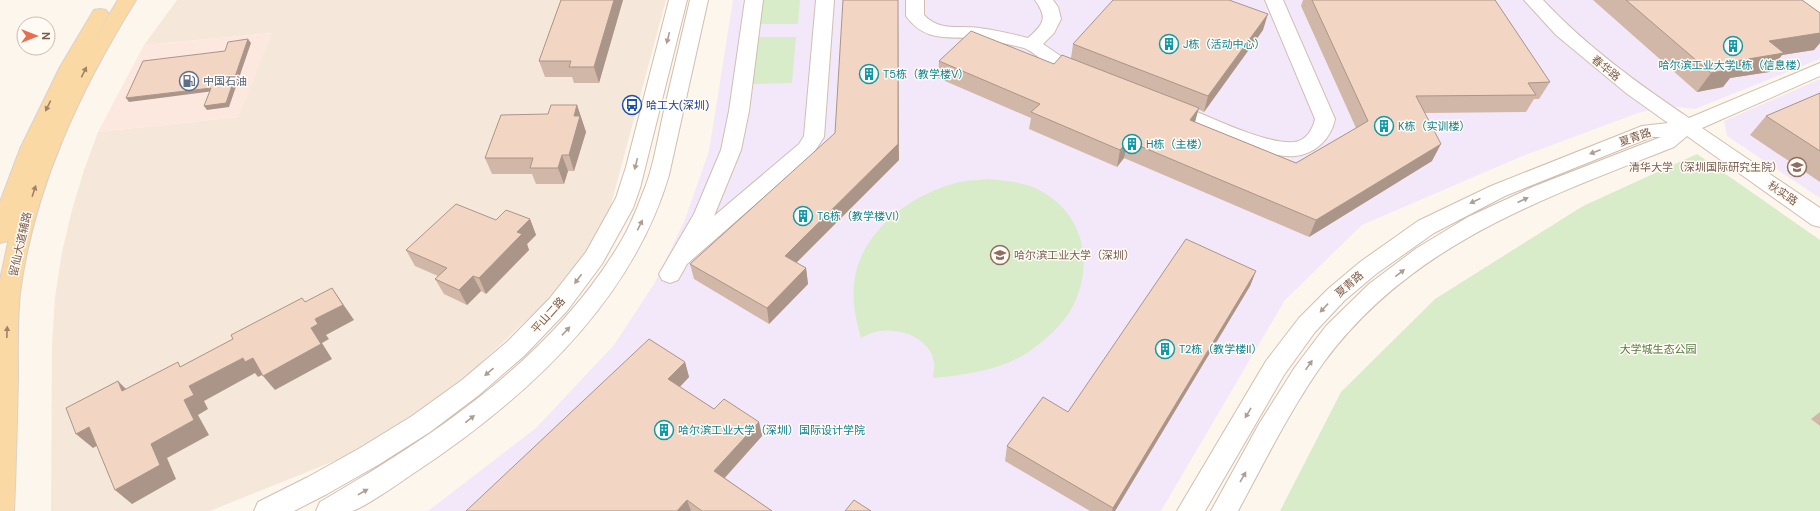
<svg xmlns="http://www.w3.org/2000/svg" width="1820" height="511" font-family="'DM Sans','Noto Sans SC',sans-serif">
	<rect width="100%" height="100%" fill="#fdf6ec"/>
	<path fill="#f5e8da" d="M177,0H666L598,253L407,432L210,511H51L52,344L55,297L62,252L72,210L84,170L98,132L238,117L271,33L144,45Z"/>
	<path fill="#fde8e0" d="M272,33L238,117L98,132L144,45Z"/>
	<path fill="#f3e8fa" d="M733,0H1773L1820,29V59L1695,109L1668,106L1638,113L1520,157L1362,225L1285,300L1161,511H428L536,428L614,345L654,284L684,222L709,151Z
		M1820,79V198L1727,136L1724,121Z"/>
	<path fill="#d8ecc9" d="M761,0H800L798,24H758Z
		M756,37H796L792,83L749,84Z
		M1697,154L1820,240V511H1280L1341,392L1435,299L1583,206Z
		M990,179C1006,181 1023,182 1037,189C1083,211 1095,262 1073,306C1064,323 1049,337 1034,348C1005,370 968,375 933,378C933,373 935,367 934,362C930,338 901,328 879,331C873,332 867,335 861,338C856,320 852,303 854,284C859,230 916,190 965,181C973,180 982,180 990,179Z"/>
	<g fill="none" stroke-linecap="round" stroke-linejoin="round">
		<defs>
			<path id="minor" d="M669,0H687L640,188L633,208L602,264L567,311L525,355L479,395L430,432L378,465L327,494L294,511H254L258,502L308,477L360,448L412,416L462,380L508,341L550,298L586,252L616,198L626,167Z
				M690,0H708L669,175C631,305 521,403 411,475C401,482 362,509 352,511C341,511 327,511 316,511L320,502C434,436 551,359 620,243C629,228 636,211 642,195C653,170 657,142 663,115C672,77 681,38 690,0Z
				M745,0H763L749,111L741,150L714,216L799,144L804,136L816,0H834L824,137L813,154L687,264L678,280L670,283L662,280L659,274L694,214L721,150L729,111Z
				M906,0H924V15C940,32 959,25 979,28C996,30 1012,34 1028,38C1044,24 1048,18 1035,0H1053L1058,7L1061,19L1054,33L1043,44L1062,57L1090,69L1092,73L1090,77C1075,81 1054,68 1042,60C1037,56 1030,50 1024,48C1009,44 994,41 979,39C950,35 926,44 906,16Z
				M1265,0H1283L1335,119C1331,139 1315,154 1295,156C1263,159 1194,125 1162,111L1159,107L1162,103L1169,101L1176,103C1204,114 1265,145 1294,142C1306,141 1313,129 1315,119Z
				M1524,0H1543C1586,46 1637,83 1689,118L1820,63V76L1702,128L1820,208V227L1812,225L1687,136L1674,147C1543,199 1412,243 1324,362C1291,408 1265,461 1238,511H1211L1259,424L1295,367L1326,326L1369,284L1417,248L1468,217L1535,186L1661,137H1652L1505,196L1434,233L1376,274L1344,301L1315,332L1284,375L1205,511H1177L1266,361L1299,318L1328,289L1360,262L1418,221L1491,186L1642,126L1668,123L1626,93L1556,35Z"/>
			<path id="major" d="M118,0H136C80,90 34,187 20,293C17,321 18,350 18,378C17,422 16,467 14,511H0V280L9,238L8,241L0,243V202L20,149L60,67L94,10L100,9L106,10L109,14L88,50Z"/>
		</defs>
		<use href="#minor" stroke="#d1beb0" stroke-width="2"/>
		<use href="#major" stroke="#dad1cd" stroke-width="2"/>
		<use href="#minor" fill="#fff" fill-rule="evenodd"/>
		<use href="#major" fill="#fbd9a5" fill-rule="evenodd"/>
	</g>
	<path fill="#d1b7a8" d="M561,0H623L599,83H574L572,77H545L539,61Z
		M1303,0H1495L1550,82L1539,99H1534L1526,112L1424,113L1432,161L1309,237L1124,158L1117,167L1029,129L1031,118L938,78L939,61L1054,64L1071,58L1073,44L1263,30L1204,112L1198,109L1195,122L1296,163L1356,128L1301,6Z
		M1593,0H1802L1820,13V43L1814,50L1782,55L1769,72L1730,78L1723,87L1697,92Z
		M1820,93V182L1750,135L1766,116Z
		M577,105L586,132L574,171H568L564,184H536L532,174H492L485,158Z
		M899,160L796,263L806,268L808,284L769,324L694,279L690,264Z
		M530,219L536,235L527,244L529,250L486,294L481,291L467,305L444,294L435,279L438,276L415,266L406,250L496,220Z
		M1256,271L1250,286L1115,511H1090L1005,461L1007,446L1068,412Z
		M685,362L689,377L680,387L714,409L759,422L762,436L725,478L772,511H466Z
		M1820,412V426L1811,419Z"/>
	<path fill="#aa9588" d="M614,0H623L599,83L594,67Z
		M898,0L899,160L787,272L785,256Z
		M1268,14L1263,30L1204,112L1208,96Z
		M1820,33V43L1814,50L1782,55L1769,72L1730,78L1723,87L1697,92L1711,73L1769,41Z
		M248,39L251,43L229,107L207,110L204,106Z
		M211,88L214,91L129,102L126,98Z
		M577,105L586,132L574,171L569,155L574,116Z
		M1199,108L1194,125L1190,120Z
		M1128,141L1124,158L1117,167L1120,150Z
		M1441,144L1432,161L1309,237L1316,220Z
		M562,155L568,171L564,184L558,168Z
		M530,219L536,235L527,244L529,250L486,294L479,278L517,232Z
		M806,268L808,284L769,324L767,308Z
		M1256,271L1250,286L1115,511H1112L1113,508Z
		M473,276L481,291L467,305L459,290Z
		M332,288L354,320L326,335L329,339L322,343L332,359L275,390L263,376L311,328Z
		M243,358H253L266,373L258,377L255,373L204,401L208,409L198,415L209,435L167,458L176,479L132,504L115,490L151,444L189,386Z
		M685,362L689,377L673,394L668,379Z
		M118,381L133,396L122,391Z
		M759,422L762,436L718,485L714,471Z
		M89,427L106,441L93,448L76,434Z
		M687,500L691,511H677Z"/>
	<path fill="#f3d5c3" stroke="#aa9588" d="M561,0H614L594,67H569L571,61H539Z
		M843,0H898V144L785,256L806,268L767,308L690,264L835,133Z
		M1113,0H1229L1268,14L1208,96L1073,44Z
		M1312,0H1495L1550,82L1528,83L1536,95L1416,96L1441,144L1316,220L1128,141L1120,150L1031,112L1040,104L939,61L971,31L1054,64L1062,55L1199,108L1190,120L1296,163L1368,121Z
		M1626,0H1802L1820,13V33L1769,41L1784,53L1730,62L1738,68L1711,73Z
		M248,39L226,103L204,106L211,88L126,98L143,61L225,51L228,42Z
		M1820,93V151L1766,116Z
		M551,105H577L574,116H580L569,155H562L558,168H530L533,158H485L501,115L548,114Z
		M456,204L496,220L506,210L530,219L517,232L522,234L479,278L473,276L459,290L435,279L447,268L406,250Z
		M1186,239L1256,271L1113,508L1007,446L1043,397L1068,412Z
		M332,288L343,305L315,319L318,324L311,328L321,344L263,376L253,358L245,362L243,358L189,386L194,395L184,400L194,420L151,444L160,465L115,490L89,427L76,434L66,408L118,381L122,391L178,362L180,367L233,339L231,335L302,298L305,302Z
		M649,339L685,362L668,379L714,409L724,399L759,422L714,471L772,511H702L687,500L677,511H466Z
		M854,500L871,511H845Z"/>
	<defs><path id="oneway-solid" d="M-6-.8H1V-3.2L6.5 0L1 3.2V.8H-6Z"/></defs>
	<g fill="#af9d94">
		<use href="#oneway-solid" transform="translate(668 38) rotate(104)"/>
		<use href="#oneway-solid" transform="translate(1595 152) rotate(159)"/>
		<use href="#oneway-solid" transform="translate(636 164) rotate(104)"/>
		<use href="#oneway-solid" transform="translate(1523 200) rotate(-24)"/>
		<use href="#oneway-solid" transform="translate(1475 201) rotate(154)"/>
		<use href="#oneway-solid" transform="translate(640 225) rotate(-64)"/>
		<use href="#oneway-solid" transform="translate(1400 273) rotate(-38)"/>
		<use href="#oneway-solid" transform="translate(578 279) rotate(127)"/>
		<use href="#oneway-solid" transform="translate(1324 308) rotate(133)"/>
		<use href="#oneway-solid" transform="translate(566 331) rotate(-47)"/>
		<use href="#oneway-solid" transform="translate(1309 365) rotate(-55)"/>
		<use href="#oneway-solid" transform="translate(489 372) rotate(139)"/>
		<use href="#oneway-solid" transform="translate(1248 413) rotate(121)"/>
		<use href="#oneway-solid" transform="translate(470 419) rotate(-38)"/>
		<use href="#oneway-solid" transform="translate(1243 477) rotate(-60)"/>
		<use href="#oneway-solid" transform="translate(363 492) rotate(-29)"/>
	</g>
	<g fill="#a18267">
		<use href="#oneway-solid" transform="translate(84 72) rotate(-64)"/>
		<use href="#oneway-solid" transform="translate(48 106) rotate(116)"/>
		<use href="#oneway-solid" transform="translate(34 191) rotate(-72)"/>
		<use href="#oneway-solid" transform="translate(7 332) rotate(-88)"/>
	</g>
	<defs>
		<symbol id="building-ring" viewBox="-11 -11 22 22"><circle r="9.5" fill="#fffaf3" stroke="#0f9aa8" stroke-width="1.5"/><path d="M-4-6H4V6H1V3H-1V6H-4ZM-2.5-4.3h1.7v1.8h-1.7ZM.8-4.3h1.7v1.8H.8ZM-2.5-1h1.7V.8h-1.7ZM.8-1h1.7V.8H.8Z" fill="#0f9aa8"/></symbol>
		<symbol id="fuel-ring" viewBox="-11 -11 22 22"><circle r="9.5" fill="#fffaf3" stroke="#5c6f8a" stroke-width="1.5"/><path d="M-5.5-6h7V0h2V4h1.3V-2.5L3-4.5l.8-.8L6-3V5H2.5V1h-1V6h-7ZM-4.2-4.7v3.2H.2V-4.7Z" fill="#5c6f8a"/></symbol>
		<symbol id="bus-ring" viewBox="-11 -11 22 22"><circle r="9.5" fill="#fffaf3" stroke="#1a4fb4" stroke-width="1.5"/><path d="M-5-6H5V4H4V6H2V4H-2V6H-4V4H-5ZM-3.5-4V0h7V-4ZM-3.5 1.2v1.5H-2V1.2ZM2 1.2v1.5H3.5V1.2Z" fill="#1a4fb4"/></symbol>
		<symbol id="university-ring" viewBox="-11 -11 22 22"><circle r="9.5" fill="#fffaf3" stroke="#8d6e63" stroke-width="1.5"/><path d="M0-5L7-2L0 1L-7-2ZM-4 1L0 2.5L4 1V4Q0 6-4 4Z" fill="#8d6e63"/></symbol>
	</defs>
	<g fill-rule="evenodd">
		<use href="#building-ring" x="1158" y="33" width="22" height="22"/>
		<use href="#building-ring" x="1722" y="35" width="22" height="22"/>
		<use href="#building-ring" x="858" y="63" width="22" height="22"/>
		<use href="#fuel-ring" x="178" y="70" width="22" height="22"/>
		<use href="#bus-ring" x="621" y="94" width="22" height="22"/>
		<use href="#building-ring" x="1373" y="115" width="22" height="22"/>
		<use href="#building-ring" x="1121" y="133" width="22" height="22"/>
		<use href="#university-ring" x="1786" y="156" width="22" height="22"/>
		<use href="#building-ring" x="792" y="205" width="22" height="22"/>
		<use href="#university-ring" x="989" y="244" width="22" height="22"/>
		<use href="#building-ring" x="1154" y="338" width="22" height="22"/>
		<use href="#building-ring" x="653" y="419" width="22" height="22"/>
	</g>
	<g text-anchor="middle" dominant-baseline="central" stroke-width="3" stroke-linejoin="round" paint-order="stroke">
		<g font-size="11" fill="#0d838f" stroke="#fffaf3" text-anchor="start">
			<text x="1183" y="44">J栋（活动中心）</text>
			<text x="1733" y="65" text-anchor="middle">哈尔滨工业大学L栋（信息楼）</text>
			<text x="883" y="74">T5栋（教学楼V）</text>
			<text x="1398" y="126">K栋（实训楼）</text>
			<text x="1146" y="144">H栋（主楼）</text>
			<text x="817" y="216">T6栋（教学楼VI）</text>
			<text x="1179" y="349">T2栋（教学楼II）</text>
			<text x="678" y="430">哈尔滨工业大学（深圳）国际设计学院</text>
		</g>
		<g font-size="11" fill="#7a5c4d" stroke="#fffaf3">
			<text transform="translate(1606 68) rotate(39)">春华路</text>
			<text transform="translate(1635 137) rotate(-19)">夏青路</text>
			<text transform="translate(1783 193) rotate(34)">秋实路</text>
			<text transform="translate(20 244) rotate(-77)">留仙大道辅路</text>
			<text transform="translate(1349 284) rotate(-41)">夏青路</text>
			<text transform="translate(548 315) rotate(-48)">平山二路</text>
		</g>
		<g font-size="11" fill="#4e5e75" stroke="#fffaf3" text-anchor="start">
			<text x="203" y="81">中国石油</text>
		</g>
		<g font-size="11" fill="#164399" stroke="#fffaf3" text-anchor="start">
			<text x="646" y="105">哈工大(深圳)</text>
		</g>
		<g font-size="11" fill="#785e54" stroke="#fffaf3" text-anchor="end">
			<text x="1783" y="167">清华大学（深圳国际研究生院）</text>
			<text x="1014" y="255" text-anchor="start">哈尔滨工业大学（深圳）</text>
		</g>
		<g font-size="11" fill="#537a41" stroke="#fffaf3">
			<text x="1658" y="349">大学城生态公园</text>
		</g>
	</g>
	<g transform="translate(36 36) rotate(90)"><circle r="19" fill="#fffaf3" stroke="#cabbb1"/>
	<path d="M0-3L7 15L0 10L-7 15Z" fill="#e76f51"/>
	<text y="-6" font-size="11" font-weight="bold" text-anchor="middle" fill="#7a5c4d">N</text>
	</g>
</svg>
